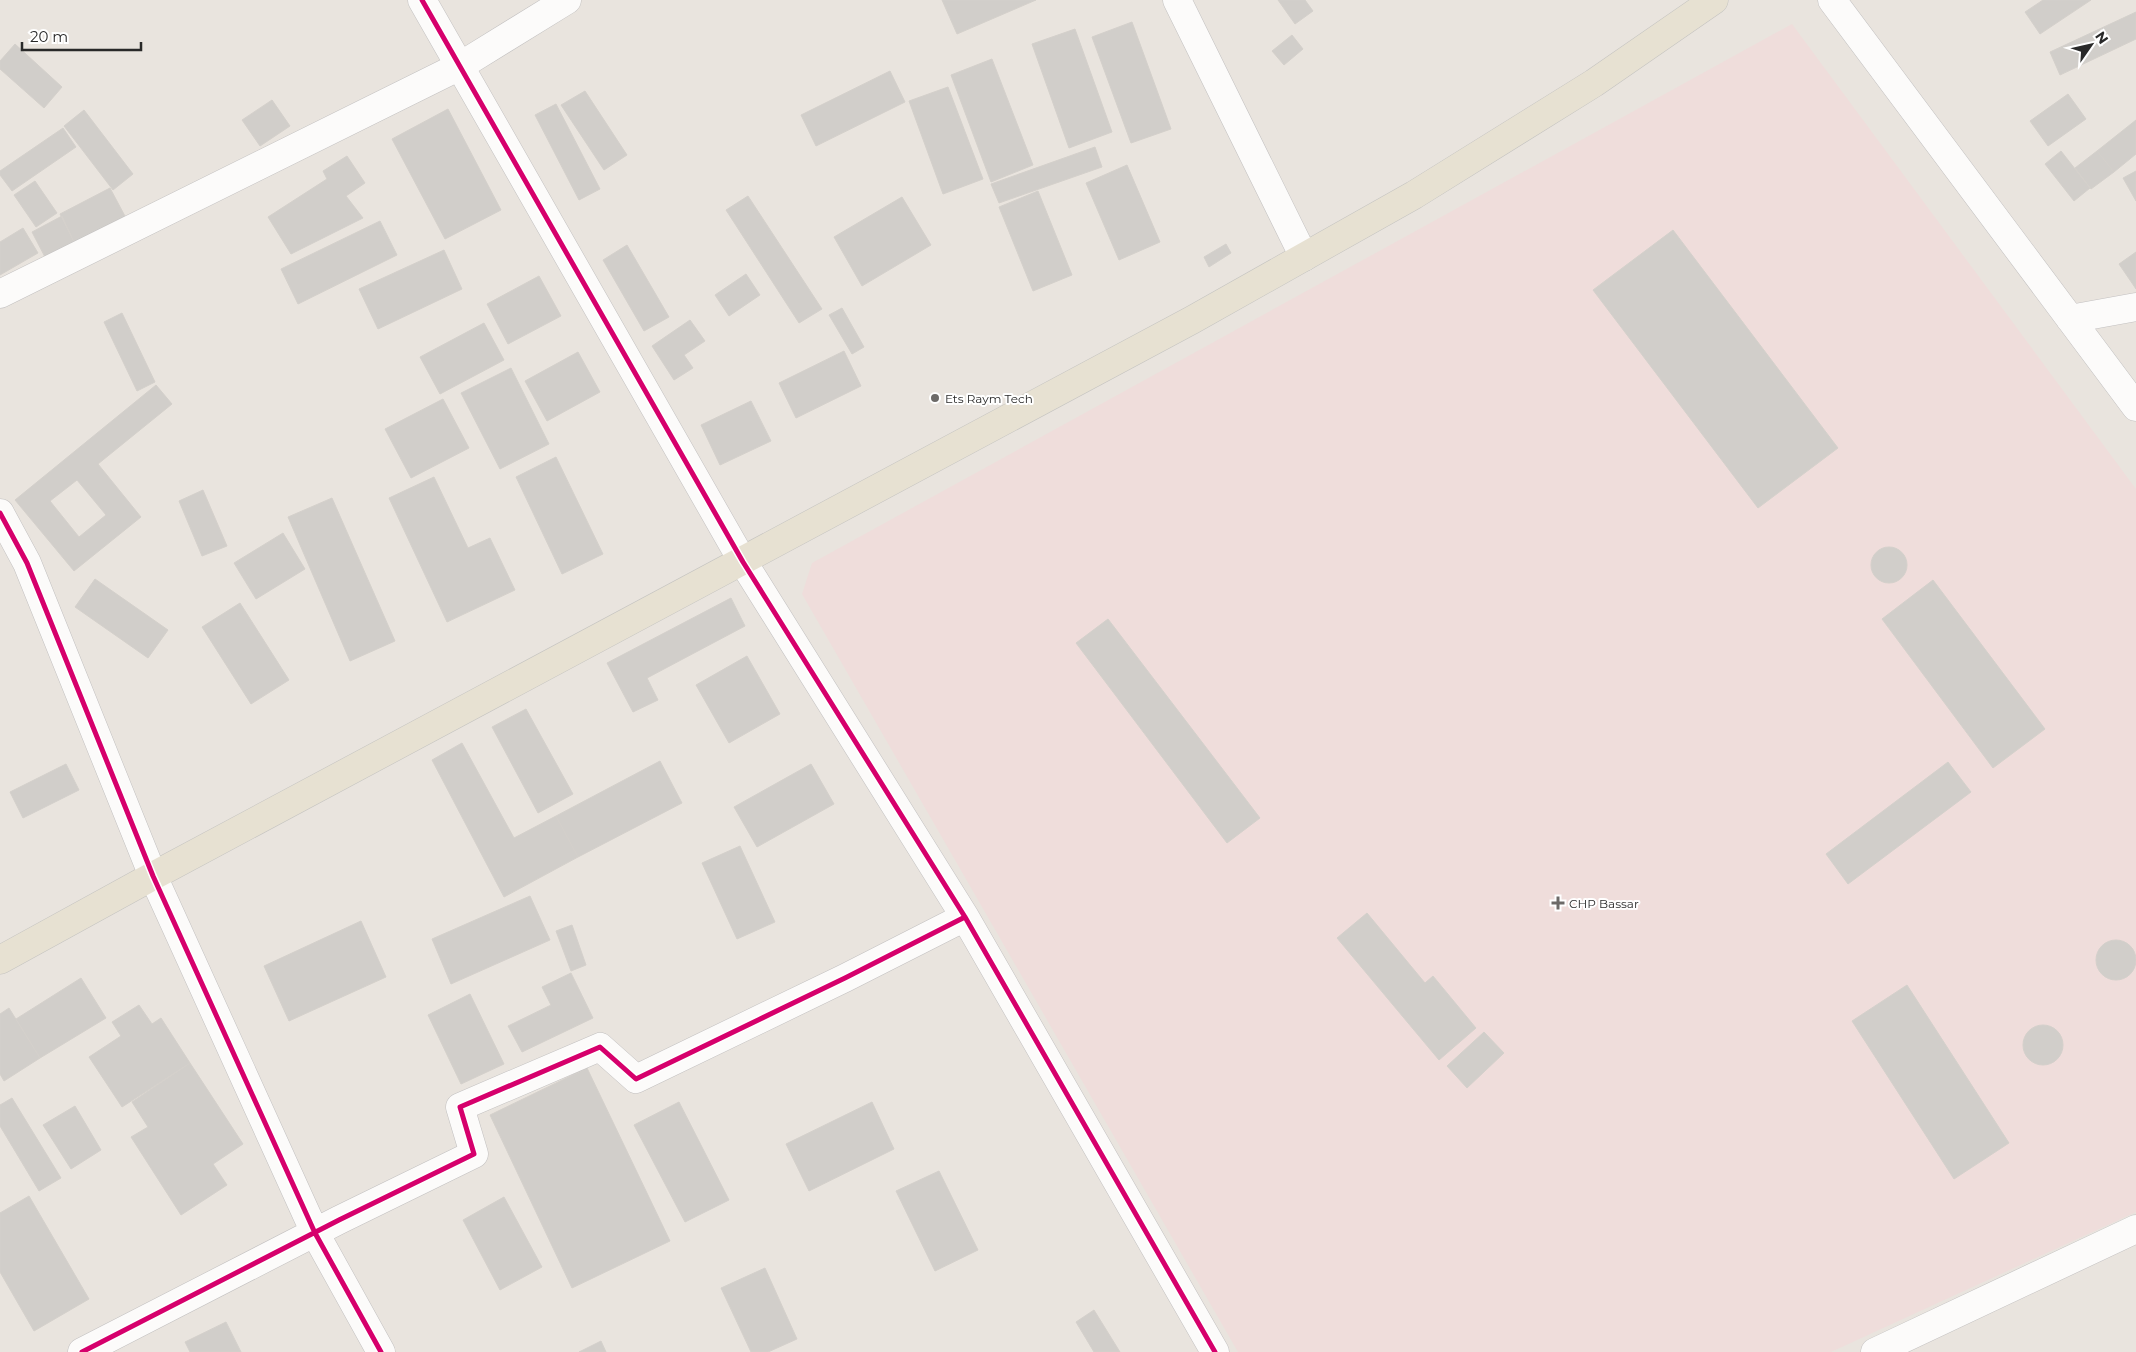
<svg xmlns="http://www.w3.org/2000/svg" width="2136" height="1352" font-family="Montserrat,sans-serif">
	<rect width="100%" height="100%" fill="#e9e4de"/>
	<path fill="#efdddb" d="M1792,24L2136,489V1212L1831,1352H1238L802,594L812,563Z"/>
	<path fill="#d1ceca" stroke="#d4d0cb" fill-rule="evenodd" d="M942,0H1036L957,34Z
		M1278,0H1305L1313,11L1295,24Z
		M2043,0H2091L2040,34L2025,12Z
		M2136,12V39L2060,75L2050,52Z
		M1132,22L1171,129L1131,143L1092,37Z
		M1075,29L1112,132L1069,148L1032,44Z
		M1292,35L1303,49L1284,65L1272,51Z
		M15,44L62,87L44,108L0,69V61Z
		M992,59L1033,165L991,182L951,75Z
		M890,71L905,102L816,146L801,115Z
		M948,87L983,179L943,194L909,101Z
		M585,91L627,155L604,170L561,105Z
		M2068,94L2086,119L2048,146L2030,121Z
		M272,100L290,126L260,146L242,120Z
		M556,104L600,189L579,200L535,115Z
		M448,109L501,210L445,239L392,139Z
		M84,110L133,174L113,190L64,126Z
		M2136,120V154L2114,172L2097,151Z
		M63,128L76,147L12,191L0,175V171Z
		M1095,147L1102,167L999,203L991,184Z
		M2061,151L2090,188L2074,201L2045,164Z
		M2097,151L2114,172L2091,189L2075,168Z
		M347,156L365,183L346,196L363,218L291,254L268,217L327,179L323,171Z
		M1127,165L1160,242L1119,260L1086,183Z
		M2136,171V201L2123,178Z
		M35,181L57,213L36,227L14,195Z
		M110,188L126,218L75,244L60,214Z
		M1038,191L1072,275L1033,291L999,207Z
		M748,196L822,309L799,323L726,210Z
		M902,197L931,245L862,286L834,237Z
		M62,216L75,244L46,259L32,232Z
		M380,221L397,255L298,304L281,269Z
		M23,228L38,253L0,275V242Z
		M1673,230L1838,448L1758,508L1593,290Z
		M1226,244L1231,253L1209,267L1204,257Z
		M627,245L669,317L644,331L603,260Z
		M444,250L462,289L378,329L359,289Z
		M2136,252V289L2119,264Z
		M746,274L760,295L729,316L715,295Z
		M539,276L561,316L508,344L487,304Z
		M842,308L864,347L852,354L829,315Z
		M122,313L155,382L137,391L104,322Z
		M690,320L705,341L684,355L693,368L674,380L652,346Z
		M484,323L504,360L440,394L420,357Z
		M844,351L861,386L796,418L779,383Z
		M578,352L600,392L547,421L525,381Z
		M511,368L549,444L500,469L461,393Z
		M156,385L172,404L98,464L141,517L74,571L15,500ZM77,480L106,515L79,537L50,501Z
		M443,399L469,448L411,478L385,429Z
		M751,401L771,441L720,465L701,425Z
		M556,457L603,554L562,574L516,477Z
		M434,477L468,548L490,538L515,590L447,622L389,498Z
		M203,490L227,546L202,556L179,501Z
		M332,498L395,641L350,661L288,517Z
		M283,533L305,569L256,599L234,563Z
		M1871 565a18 18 0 1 1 36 0a18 18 0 1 1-36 0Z
		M95,579L168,630L148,658L75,607Z
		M1933,580L2045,729L1993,768L1882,619Z
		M731,598L745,626L647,678L658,700L633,712L607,663Z
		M240,603L289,680L251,704L202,627Z
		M1108,619L1260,818L1227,843L1076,643Z
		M747,656L780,714L729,743L696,685Z
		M526,709L573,794L538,813L492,727Z
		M462,743L514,838L556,816L578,857L504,897L432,760Z
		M660,761L682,803L578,857L556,816Z
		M1948,762L1971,792L1848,884L1826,854Z
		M66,764L79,790L23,818L10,792Z
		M811,764L834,804L757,847L734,807Z
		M740,846L775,922L737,939L702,863Z
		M530,896L550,940L451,984L432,939Z
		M1367,913L1425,983L1433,976L1476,1028L1439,1060L1337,938Z
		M361,921L386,977L289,1021L264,966Z
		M572,925L586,965L571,971L556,931Z
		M2096 960a20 20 0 1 1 40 0a20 20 0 1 1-40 0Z
		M571,973L593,1018L522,1052L508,1026L551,1005L542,987Z
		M81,978L106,1018L40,1058L16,1019Z
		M1907,985L2009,1143L1954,1179L1852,1021Z
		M470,994L504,1064L461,1084L428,1015Z
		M139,1005L152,1024L161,1018L190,1063L122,1107L89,1057L121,1036L112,1022Z
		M9,1008L40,1058L4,1081L0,1074V1014Z
		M2023 1045a20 20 0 1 1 40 0a20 20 0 1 1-40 0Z
		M1484,1032L1504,1053L1467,1088L1447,1066Z
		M190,1063L243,1144L213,1164L227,1185L181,1215L131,1137L148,1127L132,1102Z
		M587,1068L670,1241L572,1288L490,1115Z
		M12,1098L61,1178L39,1191L0,1126V1105Z
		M679,1102L729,1200L685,1222L634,1125Z
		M872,1102L894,1149L809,1191L786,1144Z
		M75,1106L101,1150L71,1169L43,1125Z
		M939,1171L978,1250L935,1271L896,1191Z
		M29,1196L89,1299L34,1331L0,1272V1213Z
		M504,1197L542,1267L500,1290L463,1220Z
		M765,1268L797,1339L768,1352H751L721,1288Z
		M1094,1310L1120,1352H1094L1076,1322Z
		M226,1322L241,1352H190L185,1342Z
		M601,1341L606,1352H579Z"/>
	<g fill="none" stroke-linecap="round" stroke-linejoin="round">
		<defs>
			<path id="minor" d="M422,0L743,562L965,917L1215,1352
				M1177,0L1304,257
				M1832,0L2136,407
				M0,294L460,66L567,0
				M2070,319L2136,307
				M0,513L27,563L153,876L315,1233L381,1352
				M82,1352L339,1220L474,1154L460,1107L600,1047L636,1079L845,978L965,917
				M1875,1352L2136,1229"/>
			<path id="primary" d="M0,960L153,876L1192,320L1414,195L1594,83L1714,0"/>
		</defs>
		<use href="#minor" stroke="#c2c0c0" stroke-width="29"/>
		<use href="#primary" stroke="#c4c3c0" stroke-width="29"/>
		<use href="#minor" stroke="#fcfbfa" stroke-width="28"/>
		<use href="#primary" stroke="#e7e1d2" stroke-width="28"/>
		<defs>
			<path id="cycleway" d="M422,0L743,562L965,917L1215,1352
				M0,513L27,563L153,876L315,1233L381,1352
				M82,1352L339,1220L474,1154L460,1107L600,1047L636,1079L845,978L965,917"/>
		</defs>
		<use href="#cycleway" stroke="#fff" stroke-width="8"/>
		<use href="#cycleway" stroke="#d6006c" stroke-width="5"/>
	</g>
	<g fill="#6c6a68" stroke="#fff" stroke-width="2">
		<circle cx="935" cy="398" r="5"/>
		<path d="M1555.5 895.5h5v5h5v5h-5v5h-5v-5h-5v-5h5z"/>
	</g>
	<g text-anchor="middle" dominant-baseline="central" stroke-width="4" stroke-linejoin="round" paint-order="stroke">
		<g font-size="12" fill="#292929" stroke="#fff" text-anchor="start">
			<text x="945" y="398">Ets Raym Tech</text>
			<text x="1569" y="903">CHP Bassar</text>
		</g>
	</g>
	<g transform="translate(2091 45) rotate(56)" stroke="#ffffff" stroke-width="4" paint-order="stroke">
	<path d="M0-4L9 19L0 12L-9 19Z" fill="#292929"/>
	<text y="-8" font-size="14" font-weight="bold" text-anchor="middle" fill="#292929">N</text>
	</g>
	<path d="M22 42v8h119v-8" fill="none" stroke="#292929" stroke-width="2.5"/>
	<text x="30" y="42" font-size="15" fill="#292929" stroke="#ffffff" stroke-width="4" paint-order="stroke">20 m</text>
</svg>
